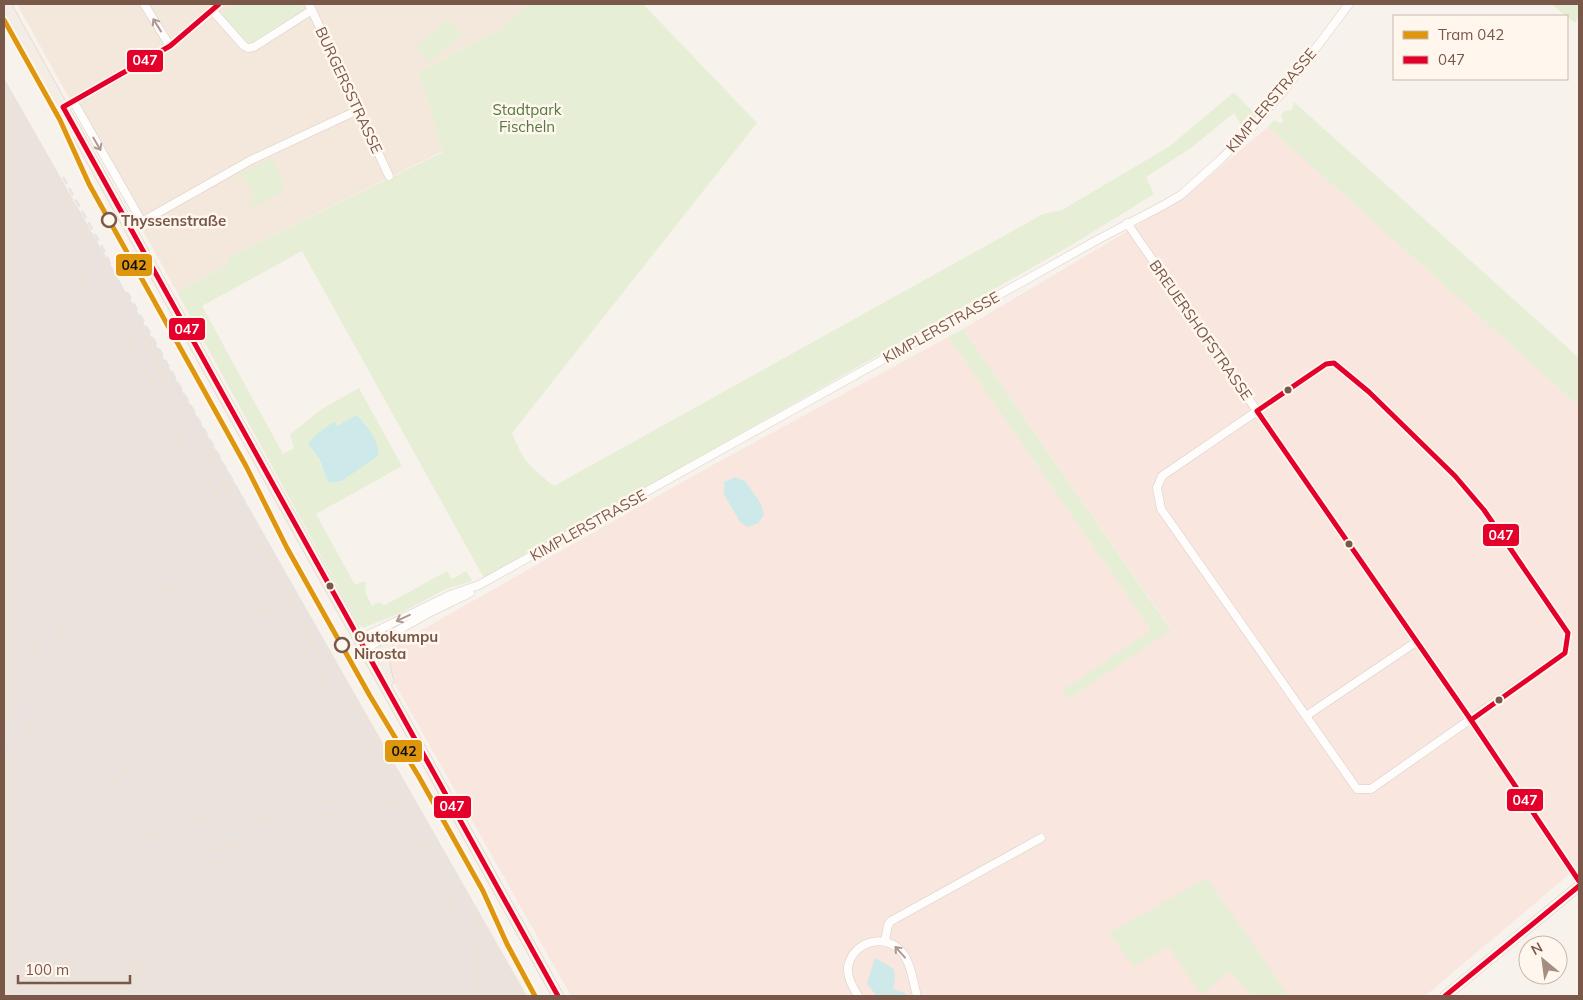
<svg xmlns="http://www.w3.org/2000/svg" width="1583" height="1000" font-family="Mulish,sans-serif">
	<rect width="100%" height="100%" fill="#f8f2ec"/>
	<path fill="#f4e7dc" d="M17,4H529L501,29L419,72L443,151L227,258L228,265L177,292Z"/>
	<path fill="#f8e6df" d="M1268,127L1579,406V866L1425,996H1283L1286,993L1207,878L1168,945L1201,994L1230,971L1252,996H571L390,675V648L702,471L948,337L1151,630L1064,690L1069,699L1171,629L963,329L1146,220L1195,188Z"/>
	<path fill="#ebe2dc" d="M4,78L527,996H4Z"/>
	<path fill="#e6efd6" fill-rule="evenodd" d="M236,4H301L304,11L252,44L248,45L221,16Z
		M529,4H643L757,123L512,433C522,460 532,469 554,486L1043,214L1062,210L1170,146L1234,92L1257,116L1241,125L1234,113L1191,148L1146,177L1154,194L1075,243L575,528L484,578L302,251L202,306L283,454L294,448L290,434L322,409L359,388L402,466L316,514L355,585L364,581L366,584L365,592L372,606L379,602L385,605L447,571L452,579L466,571L472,580V581L446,589L403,612L363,628L358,624L177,292L228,265L227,258L443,152L419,72L501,29ZM363,421L373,437L378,456L342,481L329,483L316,454L311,450L309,443L312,438L334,423L336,426L344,422Z
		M1551,4H1579V17L1575,23Z
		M447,19L462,35L430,63L416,47Z
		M1294,102L1579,358V406L1268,127L1272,122L1275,120L1279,123H1282L1283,120L1281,115L1284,111L1292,110Z
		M272,157L284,185V190L280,193L253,208L249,201L255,197L244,177L238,179L236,176Z
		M963,329L1171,630L1069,699L1063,690L1151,630L948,337Z
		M1207,878L1287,993L1283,996H1252L1230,971L1201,995L1168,946L1134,967L1109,933Z"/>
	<path fill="#cde9e9" d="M356,415C365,422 381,444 378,456L342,481L329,483C324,474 322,462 315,453C313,450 309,448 309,443C310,438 329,425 334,422L337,426Z
		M735,477L745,481L761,504L764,515L758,523L748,527L740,522L724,494V482Z
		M875,958L894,969L895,980L893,989L905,993L906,996H877L867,984Z"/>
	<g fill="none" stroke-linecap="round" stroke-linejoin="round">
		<defs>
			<path id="street" d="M144,4L170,46
				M309,4L389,176
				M212,10L244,46L248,48L254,47L312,10
				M73,101L142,222
				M63,107L170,46L219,4
				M1127,223L1471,720L1579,881
				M131,228L251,160L358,110
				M1334,363L1369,392L1455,476L1484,510L1568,633L1565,653L1371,789H1357L1161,509L1157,488L1162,476L1326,364Z
				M360,639L450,595L479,585L1099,239L1162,206L1181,195L1222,158L1246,134L1286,88L1349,4
				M365,649L427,614L470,593
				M1306,716L1416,642
				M885,941L888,925L891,921L1041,838
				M858,996C853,987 847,978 848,967C852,943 882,933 899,949C911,960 913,982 917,996"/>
			<path id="secondary" d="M1445,996L1579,886"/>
			<path id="primary" d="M5,4L558,996
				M388,681C383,662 381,653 392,634"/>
		</defs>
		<use href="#street" stroke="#d7cec8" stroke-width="9"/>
		<use href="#secondary" stroke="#d8cec8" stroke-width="11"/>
		<use href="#primary" stroke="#dacfc9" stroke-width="12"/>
		<use href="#street" stroke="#fefdfc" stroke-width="8"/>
		<use href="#secondary" stroke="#fefdfc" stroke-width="10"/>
		<use href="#primary" stroke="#f3ede6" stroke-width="11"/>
		<path stroke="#e5e3e5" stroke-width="2.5" stroke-dasharray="8 5" stroke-linecap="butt" d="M63,177L106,254L151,368L311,651L389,771L433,842L456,885L466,917L469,948L466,983L462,996
			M94,284C97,270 99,254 95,240
			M127,292L318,633L338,683
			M157,573C173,580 189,589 206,597C240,613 278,622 306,649
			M16,734L39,688
			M4,750L65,600
			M89,758C100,763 109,769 118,776C130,786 139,799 151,809C158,814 167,817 175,820C207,834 238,839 272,827
			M104,826C138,840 175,861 213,857C243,854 262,834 288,821C335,796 387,802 426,838"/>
		<defs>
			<path id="bus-1" d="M63,107L558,996
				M63,107L170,46L219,4
				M1334,363L1369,392L1455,476L1484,510L1568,633L1565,653L1471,720L1257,411L1326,364Z
				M1471,720L1579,881
				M1445,996L1579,886"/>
		</defs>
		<use href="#bus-1" stroke="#fff7ee" stroke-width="9"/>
		<use href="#bus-1" stroke="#e4002b" stroke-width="5"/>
		<defs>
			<path id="tram-1" d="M4,20L60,120L89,184L246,466L287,548L370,696L419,777L483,891L507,944L535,996"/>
		</defs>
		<use href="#tram-1" stroke="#fff7ee" stroke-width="9"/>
		<use href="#tram-1" stroke="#de960f" stroke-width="5"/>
	</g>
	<defs><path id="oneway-shaft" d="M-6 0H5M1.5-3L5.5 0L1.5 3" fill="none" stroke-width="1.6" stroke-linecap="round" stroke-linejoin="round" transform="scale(1.25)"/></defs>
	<g stroke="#ae9991">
		<use href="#oneway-shaft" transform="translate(157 25) rotate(-122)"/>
		<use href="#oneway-shaft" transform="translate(97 144) rotate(60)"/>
		<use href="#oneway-shaft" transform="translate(403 618) rotate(155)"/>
		<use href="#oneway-shaft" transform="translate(900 952) rotate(-132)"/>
	</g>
	<g fill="#fff7ee" stroke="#795749" stroke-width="2.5">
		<circle cx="109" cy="220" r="7"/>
		<circle cx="342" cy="645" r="7"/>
	</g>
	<g fill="#795749" stroke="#fff7ee" stroke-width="2">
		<circle cx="1288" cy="390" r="4.5"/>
		<circle cx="1349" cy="544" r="4.5"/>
		<circle cx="330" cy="586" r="4.5"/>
		<circle cx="1499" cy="700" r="4.5"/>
	</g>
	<g text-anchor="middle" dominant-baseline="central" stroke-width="5" stroke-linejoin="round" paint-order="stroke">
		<g font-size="15" fill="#795749" stroke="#fff7ee">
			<text transform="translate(349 90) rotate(65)">BURGERSSTRASSE</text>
			<text transform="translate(1271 100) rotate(-50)">KIMPLERSTRASSE</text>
			<text transform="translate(941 327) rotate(-29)">KIMPLERSTRASSE</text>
			<text transform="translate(1201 330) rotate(55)">BREUERSHOFSTRASSE</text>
			<text transform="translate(588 525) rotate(-29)">KIMPLERSTRASSE</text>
		</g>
		<g font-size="15" fill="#53793e" stroke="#fff7ee">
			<text x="527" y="109">Stadtpark<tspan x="527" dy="17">Fischeln</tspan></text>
		</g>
		<g font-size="15" font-weight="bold" fill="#795749" stroke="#fff7ee" text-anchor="start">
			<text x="121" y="220">Thyssenstraße</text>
			<text x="354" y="636">Outokumpu<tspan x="354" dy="17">Nirosta</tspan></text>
		</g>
	</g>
	<g stroke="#fff7ee" stroke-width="2">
		<rect x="126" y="49" width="38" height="24" rx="5" fill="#e4002b"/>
		<rect x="115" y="253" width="38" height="24" rx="5" fill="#de960f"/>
		<rect x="168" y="317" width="38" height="24" rx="5" fill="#e4002b"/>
		<rect x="1482" y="523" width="38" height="24" rx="5" fill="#e4002b"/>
		<rect x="384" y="739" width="39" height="24" rx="5" fill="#de960f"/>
		<rect x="1506" y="788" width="38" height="24" rx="5" fill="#e4002b"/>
		<rect x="433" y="795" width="39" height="24" rx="5" fill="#e4002b"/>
	</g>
	<g font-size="14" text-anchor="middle" font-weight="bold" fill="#fff">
		<text x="145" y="65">047</text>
		<text x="187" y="334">047</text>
		<text x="1501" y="540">047</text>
		<text x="1525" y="805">047</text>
		<text x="452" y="811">047</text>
	</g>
	<g font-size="14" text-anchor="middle" font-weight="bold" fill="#111">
		<text x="134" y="270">042</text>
		<text x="404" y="756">042</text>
	</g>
	<rect width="1583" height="1000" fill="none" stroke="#795749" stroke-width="10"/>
	<rect x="1393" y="15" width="175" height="65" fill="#fff7ee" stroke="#c9b7ac"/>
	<rect x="1403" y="31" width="25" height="8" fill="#de960f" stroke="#c9b7ac"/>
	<text x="1438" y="40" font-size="15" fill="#795749">Tram 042</text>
	<rect x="1403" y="56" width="25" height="8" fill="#e4002b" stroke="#c9b7ac"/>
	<text x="1438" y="65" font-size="15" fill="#795749">047</text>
	<g transform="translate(1543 960) rotate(331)"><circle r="24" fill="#fff7ee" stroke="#c9b7ac"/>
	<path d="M0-4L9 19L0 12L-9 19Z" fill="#a58d82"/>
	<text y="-8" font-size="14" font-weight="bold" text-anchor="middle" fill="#795749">N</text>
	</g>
	<path d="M18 975v8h112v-8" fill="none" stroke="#795749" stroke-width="2.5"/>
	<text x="25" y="975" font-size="15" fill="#795749" stroke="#fff7ee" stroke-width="4" paint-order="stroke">100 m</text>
</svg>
